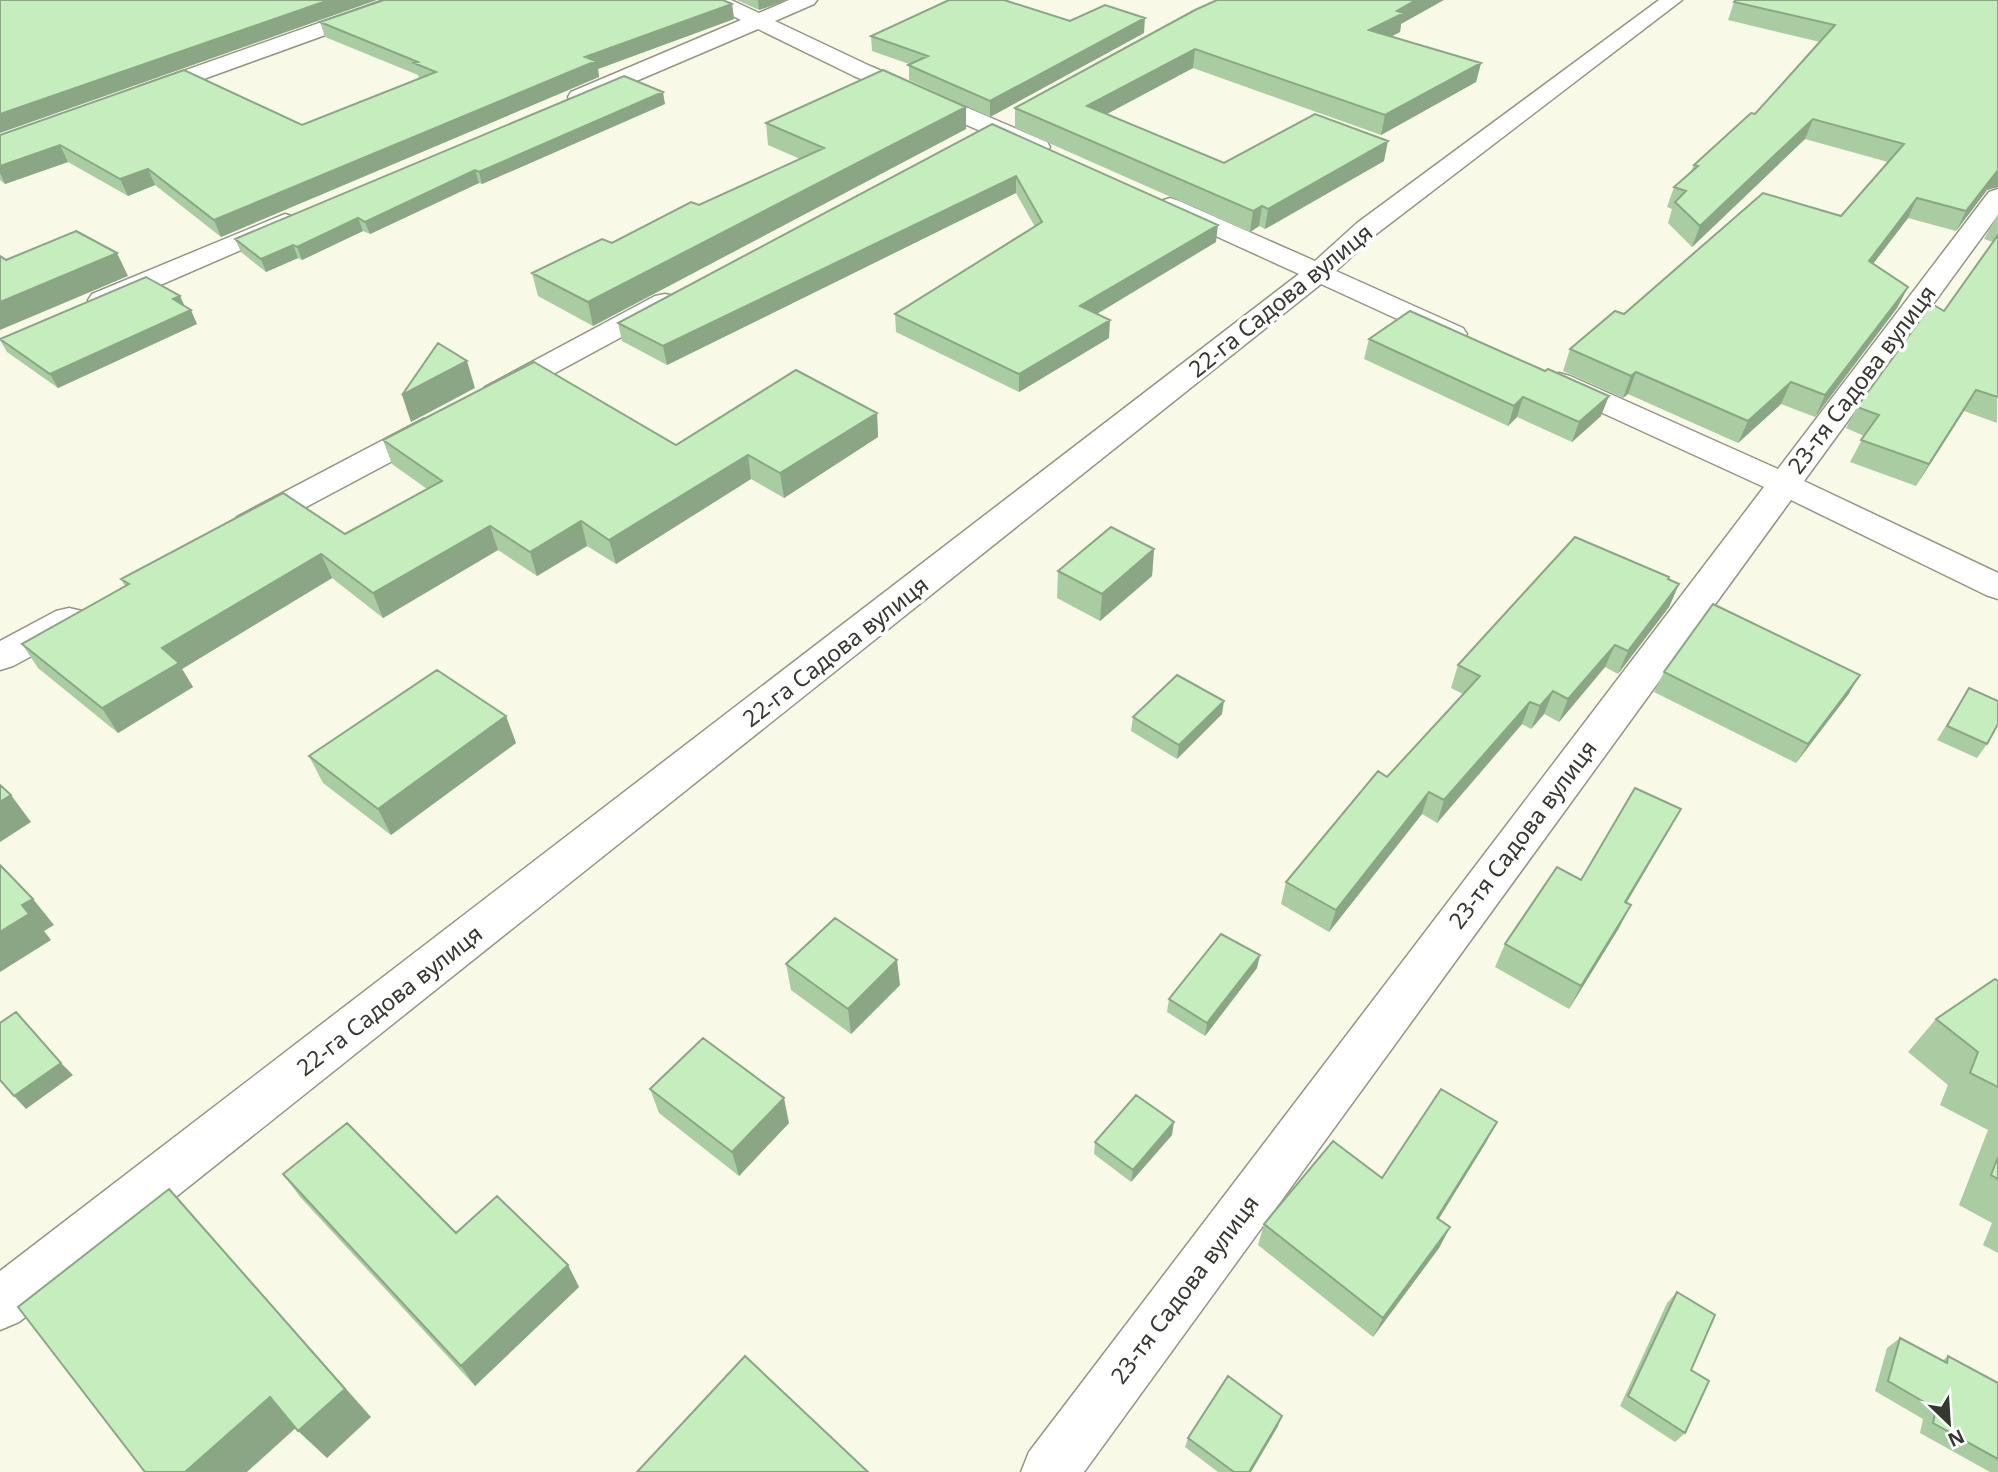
<svg xmlns="http://www.w3.org/2000/svg" width="1998" height="1472" font-family="'Noto Sans',sans-serif">
	<rect width="100%" height="100%" fill="#f9f9e8"/>
	<g fill="none" stroke-linecap="round" stroke-linejoin="round">
		<defs>
			<path id="minor" d="M384,0H414L411,4L154,97H138L135,92L138,87Z
				M705,0H731L759,13L789,0H817L814,4L775,21L870,66L1047,142L1050,147L1047,152L1038,154L1029,152L854,76L758,29L587,102H571L568,97L571,92L741,20L708,4Z
				M1659,0H1682L1375,235L1336,271L1463,328L1467,334L1463,340L1453,343L1443,340L1321,284L19,1322L0,1330V1271L1299,274L1161,211L1157,206L1161,201L1170,198L1179,201L1315,261L1357,223Z
				M1998,189V215L1804,481L1998,573V599L1986,595L1791,500L1084,1472H1021L1029,1452L1764,487L1548,388L1544,382L1548,376L1559,373L1570,376L1778,469L1989,192Z
				M285,214L294,217L298,222L294,227L112,306L102,308L92,306L88,300L92,294Z
				M665,294L675,296L679,302L675,308L507,399L496,402L485,399L481,393L485,387L655,296Z
				M434,417L445,419L449,426L445,433L261,531L249,535L237,531L232,524L237,517L423,419Z
				M69,608L82,611L87,620L82,629L13,666L0,670V641L56,611Z"/>
		</defs>
		<use href="#minor" stroke="#959586" stroke-width="3"/>
		<use href="#minor" fill="#fff" fill-rule="evenodd"/>
	</g>
	<path fill="#a9cca3" d="M737,0H787L759,10Z
		M1998,0V187L1987,190L1956,231L1908,218L1873,264L1908,287L1897,308L1815,417L1781,404L1738,443L1628,394L1623,398L1563,371L1570,349L1624,314L1841,216L1888,162L1805,139L1692,247L1668,223L1672,209L1667,207L1674,187L1691,171L1694,165L1755,114L1820,42L1728,20L1734,2Z
		M732,4L734,19L598,69L599,77L221,237L155,185L128,196L68,162L5,184L0,180V135L302,125L419,79L418,75L325,37L320,22Z
		M1195,10L1401,24L1400,32L1390,37L1481,63L1476,82L1381,135L1193,68L1107,114L1224,163L1384,161L1265,229L1259,226L1250,232L1015,128V108Z
		M1070,21L1144,33L990,117L909,80V64L872,51L871,36Z
		M665,104L482,184L479,183L370,234L363,231L302,260L298,258L266,272L241,252L235,239Z
		M766,123L966,129L593,326L538,296L532,273L612,243L699,205L800,159L768,145Z
		M992,124L1216,242L1097,314L1109,338L1019,392L896,332L895,314L1035,227L1016,193L667,365L622,341L618,323Z
		M1998,214L1997,423L1964,411L1916,486L1850,462L1864,436L1846,428L1857,407L1944,311L1993,242L1984,239Z
		M185,307L197,324L58,388L7,352L0,340V338Z
		M1369,339L1545,371L1601,416L1572,442L1517,417L1508,426L1364,359Z
		M877,413L878,437L784,498L751,479L616,564L587,546L537,576L498,550L383,618L332,578L182,669L193,687L118,733L38,668L22,644L125,586L121,579L345,534L427,489L392,464L383,440L676,445Z
		M1154,549L1152,576L1100,621L1057,598L1058,571Z
		M1668,579L1679,584L1669,607L1618,674L1605,667L1559,722L1544,714L1531,729L1522,724L1437,823L1422,814L1329,932L1281,904L1286,882L1387,777L1463,694L1451,688L1458,665Z
		M1664,672L1860,675L1848,695L1796,763L1654,692Z
		M1969,688L1987,744L1977,758L1937,740Z
		M1222,714L1177,759L1131,731L1133,717Z
		M506,716L516,743L391,835L323,783L309,756Z
		M1668,832L1626,903L1619,928L1569,1009L1495,967L1505,944L1581,880Z
		M786,964L900,985L851,1034L791,990Z
		M1257,968L1205,1036L1167,1012L1169,999Z
		M1998,981V1253L1983,1245L1992,1223L1959,1205L1988,1130L1940,1105L1948,1085L1908,1052L1936,1019Z
		M650,1089L789,1123L739,1176L659,1113Z
		M1497,1122L1485,1144L1439,1219L1450,1227L1439,1248L1373,1337L1258,1245L1264,1224L1382,1178Z
		M1172,1135L1131,1182L1094,1154L1095,1142Z
		M283,1174L456,1233L568,1265L579,1287L475,1386L301,1198Z
		M1677,1292L1691,1370L1685,1433L1675,1442L1620,1406L1667,1303Z
		M1900,1338L1942,1361L1948,1356L1998,1383V1472H1990L1920,1433L1923,1419L1875,1391L1887,1348Z
		M1278,1426L1251,1472H1218L1185,1447L1188,1438Z"/>
	<path fill="#8aa685" d="M329,0H377L0,133V114Z
		M758,0H787L759,10Z
		M1416,0H1444L1401,24L1400,32L1366,49L1369,30L1397,11Z
		M732,4L734,19L598,69L599,77L221,237L214,220L585,57Z
		M1145,18L1144,33L990,117V101Z
		M1195,49L1193,68L1086,125L1087,106Z
		M1481,63L1476,82L1381,135L1385,115Z
		M663,92L665,104L482,184L479,172Z
		M966,107V129L593,326L588,302Z
		M1813,119L1805,139L1692,247L1700,226Z
		M1388,141L1384,161L1265,229L1268,209Z
		M60,145L68,162L5,184L0,173V166Z
		M148,169L155,185L128,196L120,179Z
		M475,170L479,183L370,234L365,222Z
		M1998,170V187L1987,190L1956,231L1966,211Z
		M1016,176V193L667,365L663,346Z
		M1917,198L1908,218L1859,282L1869,261Z
		M1262,206L1259,226L1250,232L1253,211Z
		M358,218L363,231L302,260L297,247Z
		M1218,225L1216,242L1080,324V306Z
		M293,245L298,258L266,272L261,259Z
		M117,253L128,276L0,330V302Z
		M1908,287L1897,308L1815,417L1825,395Z
		M180,296L186,309L173,299Z
		M191,310L197,324L58,388L50,374Z
		M1110,320L1109,338L1019,392V374Z
		M467,361L475,388L411,422L402,395Z
		M1636,372L1628,394L1623,398L1631,376Z
		M1791,382L1781,404L1738,443L1748,421Z
		M1976,390L1964,411L1916,486L1929,464Z
		M1609,396L1601,416L1572,442L1579,422Z
		M1523,397L1517,417L1508,426L1514,406Z
		M877,413L878,437L784,498L780,473Z
		M748,455L751,479L616,564L609,540Z
		M581,521L587,546L537,576L530,552Z
		M490,526L498,550L383,618L373,593Z
		M1154,549L1152,576L1100,621L1102,594Z
		M321,554L332,578L182,669L193,687L118,733L102,708L162,648Z
		M1679,584L1669,607L1618,674L1628,651Z
		M1615,645L1605,667L1559,722L1568,699Z
		M1860,675L1848,695L1796,763L1808,744Z
		M1553,691L1544,714L1531,729L1540,706Z
		M1224,701L1222,714L1177,759L1179,745Z
		M1530,702L1522,724L1437,823L1444,800Z
		M506,716L516,743L391,835L378,809Z
		M1429,792L1422,814L1329,932L1336,910Z
		M11,795L31,822L0,842V802Z
		M1681,809L1668,832L1613,926L1625,902Z
		M33,899L54,925L44,931L51,940L0,972V932L22,905Z
		M1631,905L1619,928L1569,1009L1581,986Z
		M1260,955L1257,968L1205,1036L1207,1023Z
		M897,960L900,985L851,1034L848,1009Z
		M61,1063L73,1075L26,1109L14,1096Z
		M784,1098L789,1123L739,1176L732,1152Z
		M1174,1122L1172,1135L1131,1182L1133,1170Z
		M1497,1122L1485,1144L1426,1239L1437,1218Z
		M169,1189L371,1417L327,1458L298,1431Z
		M1450,1227L1439,1248L1373,1337L1383,1318Z
		M568,1265L579,1287L475,1386L461,1366Z
		M270,1397L299,1425L247,1472H185Z
		M1282,1416L1278,1426L1251,1472H1249Z"/>
	<path fill="#c5edbe" stroke="#8aa685" stroke-width="2" d="M0,0H329L0,114Z
		M384,0H723L732,4L585,57L596,61L214,220L148,169L120,179L60,145L0,166V135L184,70L302,125L436,72L414,63L418,62L320,22Z
		M949,0H1004L1070,21L1105,5L1145,18L990,101L908,65L928,56L871,36Z
		M1217,0H1416L1397,11L1404,13L1369,30L1481,63L1385,115L1195,49L1087,106L1224,163L1315,114L1388,141L1268,209L1262,206L1253,211L1015,108L1195,10Z
		M1736,0H1998V170L1966,211L1917,198L1869,261L1908,287L1825,395L1791,382L1748,421L1636,372L1631,376L1570,349L1615,311L1624,314L1763,193L1841,216L1904,144L1813,119L1700,226L1675,202L1686,191L1674,187L1698,166L1694,165L1751,113L1755,114L1835,25L1734,2Z
		M883,70L966,107L588,302L532,273L602,239L612,243L691,202L699,205L824,148L766,123Z
		M624,76L663,92L479,172L475,170L365,222L358,218L297,247L293,245L261,259L235,239Z
		M992,124L1218,225L1080,306L1110,320L1019,374L895,314L1042,222L1016,176L663,346L618,323Z
		M76,231L117,253L0,302V256L6,260Z
		M1998,235V397L1976,390L1929,464L1861,440L1879,415L1857,407L1932,304L1944,311Z
		M146,277L180,296L173,299L191,310L50,374L0,339Z
		M1410,311L1545,371L1548,369L1609,396L1579,422L1523,397L1514,406L1369,339Z
		M438,343L467,361L402,395Z
		M534,362L676,445L796,370L877,413L780,473L748,455L609,540L581,521L530,552L490,526L373,593L321,554L162,648L179,663L102,708L22,644L129,584L121,579L283,493L345,534L442,481L383,440Z
		M1111,527L1154,549L1102,594L1058,571Z
		M1575,537L1669,577L1668,579L1679,584L1628,651L1615,645L1568,699L1553,691L1540,706L1530,702L1444,800L1429,792L1336,910L1286,882L1378,771L1387,777L1480,676L1458,665Z
		M1713,604L1860,675L1808,744L1664,672Z
		M437,670L506,716L378,809L309,756Z
		M1177,675L1224,701L1179,745L1133,717Z
		M1969,688L1998,701V724L1987,744L1947,726Z
		M0,785L11,795L0,802Z
		M1635,788L1681,809L1625,902L1631,905L1581,986L1505,944L1557,867L1581,880Z
		M0,865L33,899L22,905L29,914L0,932Z
		M835,918L897,960L848,1009L786,964Z
		M1221,934L1260,955L1207,1023L1169,999Z
		M1995,979L1998,981V1087L1970,1073L1978,1052L1936,1019Z
		M16,1012L61,1063L14,1096L0,1080V1023Z
		M703,1038L784,1098L732,1152L650,1089Z
		M1441,1089L1497,1122L1437,1218L1450,1227L1383,1318L1264,1224L1333,1141L1382,1178Z
		M1136,1095L1174,1122L1133,1170L1095,1142Z
		M347,1123L456,1233L497,1196L568,1265L461,1366L283,1174Z
		M1998,1157V1179L1991,1175Z
		M169,1189L345,1389L298,1431L270,1397L185,1472H145L18,1307Z
		M1677,1292L1715,1315L1691,1370L1709,1381L1685,1433L1628,1396Z
		M1900,1338L1947,1363L1948,1356L1998,1383V1459L1933,1423L1936,1409L1888,1381Z
		M745,1356L868,1472H637Z
		M1228,1376L1282,1416L1249,1472H1234L1188,1438Z"/>
	<g text-anchor="middle" dominant-baseline="central" stroke-width="7" stroke-linejoin="round" paint-order="stroke">
		<g font-size="23" fill="#373731" stroke="#fff">
			<text transform="translate(1280 300) rotate(-39)">22-га Садова вулиця</text>
			<text transform="translate(1861 379) rotate(-53)">23-тя Садова вулиця</text>
			<text transform="translate(835 651) rotate(-38)">22-га Садова вулиця</text>
			<text transform="translate(1522 834) rotate(-53)">23-тя Садова вулиця</text>
			<text transform="translate(389 1000) rotate(-38)">22-га Садова вулиця</text>
			<text transform="translate(1184 1289) rotate(-53)">23-тя Садова вулиця</text>
		</g>
	</g>
	<g transform="translate(1949 1423) rotate(155)" stroke="#ffffff" stroke-width="5" paint-order="stroke">
	<path d="M0-5L12 26L0 18L-12 26Z" fill="#373731"/>
	<text y="-10" font-size="19" font-weight="bold" text-anchor="middle" fill="#373731">N</text>
	</g>
</svg>
